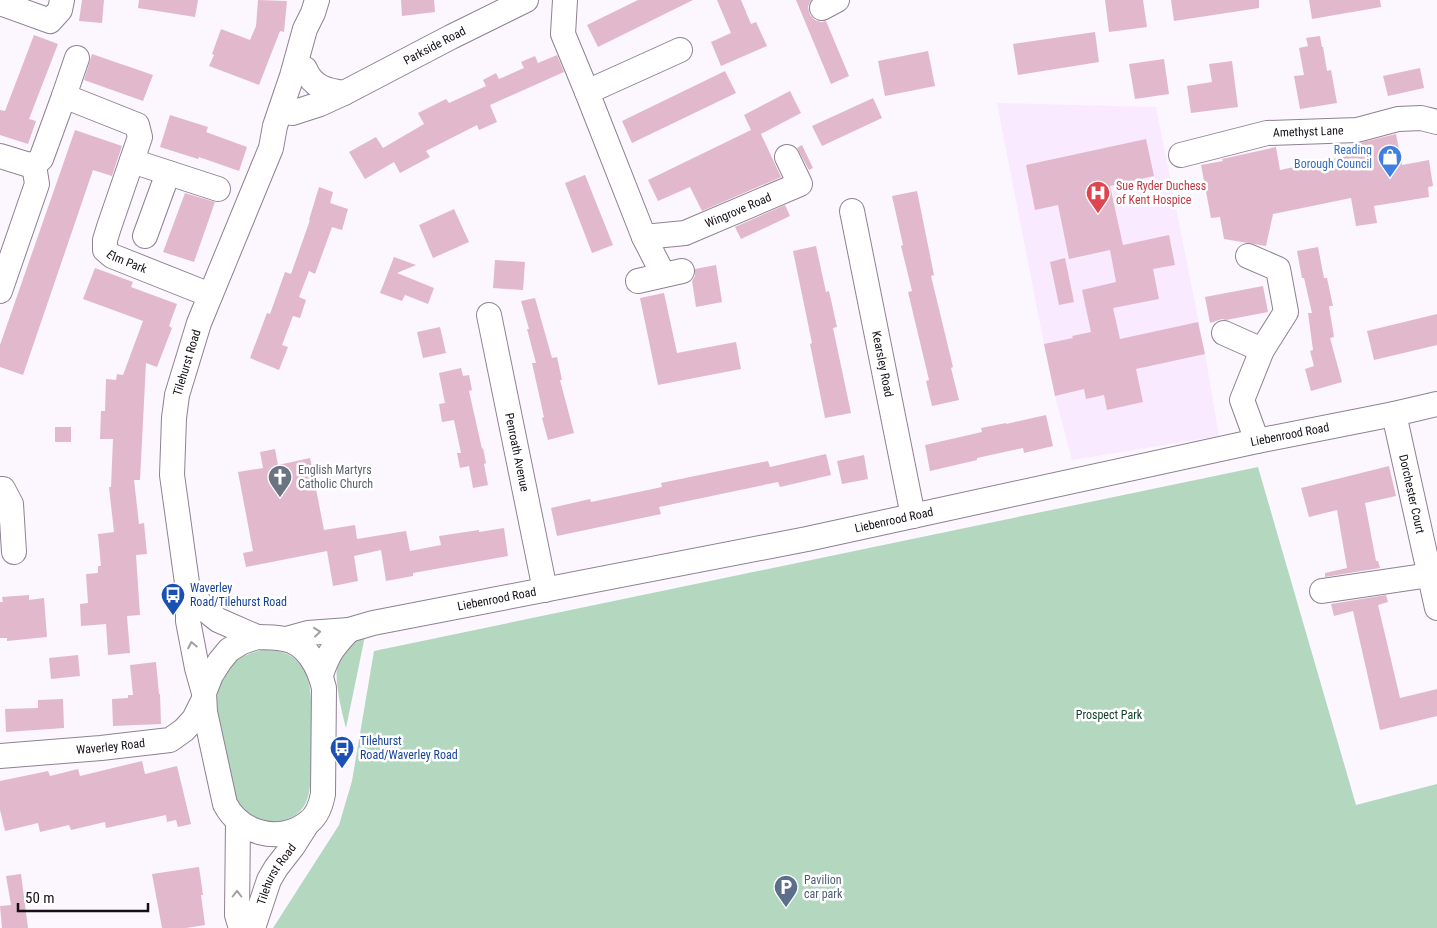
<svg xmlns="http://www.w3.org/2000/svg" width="1437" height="928" font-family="'Roboto Condensed',sans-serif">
	<rect width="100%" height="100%" fill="#fcf6fe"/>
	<path fill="#f9eaff" d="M997,103L1156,107L1205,354L1219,436L1072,460L1055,396L1044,344Z"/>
	<path fill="#b4d7c0" d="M1258,467L1356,805L1437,784V928H273L339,825L352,781L374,651Z
		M365,636L346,728C342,712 332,674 339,658C344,647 354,641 365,636Z
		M262,650C267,650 273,650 278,651C317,660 311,702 311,734C311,746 311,759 311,771C310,801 306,817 274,823C264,825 247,815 241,807C231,793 230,774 226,757C216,711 202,664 262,650Z"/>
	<path fill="#e2b9cc" d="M82,0H104L102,23L79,21Z
		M139,0H198L195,17L138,8Z
		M258,0L287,1L284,32L280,31L259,85L209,66L214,55L212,54L221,29L250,40L256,26Z
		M401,0H434L435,12L402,16Z
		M638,0H693L598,47L587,25Z
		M717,0H741L751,24L756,22L767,46L721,66L711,42L731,33Z
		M796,0H811L808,7L810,15L815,20L821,22L826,21L849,76L831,84Z
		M1105,0H1143L1147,27L1109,32Z
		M1171,0H1259V8L1174,21Z
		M1309,0H1380L1381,7L1312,19Z
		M1095,32L1099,62L1018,75L1013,44Z
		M34,35L58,44L29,119L36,121L28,144L0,135V110L5,111Z
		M1320,36L1322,47H1323L1327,71L1331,70L1337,103L1300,109L1294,76L1304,75L1299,48L1308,46L1306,38Z
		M928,51L935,86L885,96L878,61Z
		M92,54L153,75L143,101L84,80Z
		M557,55L564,72L490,105L497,122L479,130L477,125L426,151L430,157L400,173L394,162L365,179L349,152L376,137L383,148L424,124L418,113L446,99L449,103L486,86L483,80L496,73L499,79L524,68L521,62L535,56L538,63Z
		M1164,59L1169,94L1135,99L1129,64Z
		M1232,61L1238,107L1191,113L1187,86L1212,82L1209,64Z
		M1420,68L1424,88L1388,96L1383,76Z
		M725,71L736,93L632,143L622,121Z
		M790,91L801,113L761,134L781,177L702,211L690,187L658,201L648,180L751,130L744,115Z
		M873,98L882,118L822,146L812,126Z
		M170,115L208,127L206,132L247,147L239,171L199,157L198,159L160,147Z
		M75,130L122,146L112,176L93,170L23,375L0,367V345Z
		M1396,134L1402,165L1429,160L1433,186L1428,187L1429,197L1374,206L1377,223L1356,226L1351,198L1273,214L1266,246L1224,239L1220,217L1211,218L1201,165L1223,161L1222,159L1276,147L1280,170L1357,154L1355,144Z
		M1146,139L1154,176L1110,186L1117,218L1123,245L1169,235L1175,265L1153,269L1159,299L1113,308L1120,339L1198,322L1205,354L1136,369L1143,402L1107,410L1104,395L1086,399L1084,389L1055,396L1044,344L1073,338L1072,336L1091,332L1082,290L1116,282L1110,250L1069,259L1058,205L1035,210L1026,165Z
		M802,145L813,168L809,170L797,148Z
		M585,175L613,245L592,253L565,183Z
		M319,187L333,192L330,203L348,209L342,230L332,227L315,274L309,271L299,297L306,300L300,318L293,316L282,345L288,347L279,370L250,358L267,313L270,314L285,272L291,274L310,220H309Z
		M917,191L934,275L931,276L953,367L951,368L959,400L932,406L926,381L929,380L908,292L912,291L901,246L903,245L892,196Z
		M185,193L215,202L194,262L163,252Z
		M785,205L790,216L741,239L735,227Z
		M454,209L469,242L433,258L419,225Z
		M816,246L826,292L829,291L837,327L833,328L851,413L825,418L810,344L812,343L793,251Z
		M1318,247L1324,278H1327L1333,306H1329L1334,337L1330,338L1342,382L1311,391L1305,369L1314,366L1310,351L1313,350L1308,313H1312L1304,278H1302L1297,251Z
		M394,257L416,265L397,273L434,288L428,304L405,295L402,301L380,293Z
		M1065,258L1074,302L1059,305L1050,262Z
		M495,260L525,262L523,290L493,288Z
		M716,265L722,302L696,307L692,281L695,276V269Z
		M95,268L133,282L131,287L177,304L169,326L172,328L157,367L146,363L140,480H134L139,524L144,523L147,554L136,555L140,615L127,616L130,653L108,655L106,624L81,626L80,604L88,603L86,574L98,573V566H101L98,534L114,532L109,487H111L113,439H100L101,411H105L106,379L116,380L117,374L123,375L143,321L83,299Z
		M1263,286L1268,312L1226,320L1222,319L1210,323L1205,297Z
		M664,293L677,353L736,342L741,369L658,385L640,298Z
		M535,298L552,358L557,357L562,380H560L574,433L548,440L542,418L544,417L532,363H536L527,329H529L521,301Z
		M1437,314V345L1374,360L1367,331Z
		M440,327L446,353L423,358L417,332Z
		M461,368L463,376L469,375L472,390L469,391L482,449L483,448L486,463L484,464L488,485L473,488L469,466L460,468L457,453H461L454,420L442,422L439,404L445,403L439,373Z
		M1046,415L1053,446L1024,453L1023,448L977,458V460L930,471L925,445L982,432L981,428L1006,423V424Z
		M55,427H71V442H55Z
		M275,449L278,465L310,458L324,530L355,525L357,539L406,531L410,551L441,545L439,536L479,530V532L504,528L508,556L413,573V576L386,581L381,550L354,556L358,581L333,586L327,551L246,567L243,553L253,551L238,472L263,468L260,452Z
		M826,454L831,475L780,487L778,482L659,507L661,514L557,536L551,508L590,499L591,502L662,487L661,483L768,461L770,467Z
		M864,455L868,479L842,484L837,461Z
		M1389,466L1396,496L1365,503L1376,561H1378L1380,568L1325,577V573L1347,568L1337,510L1309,517L1301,488Z
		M29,595V600L44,598L47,637L7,641V638H0V602H3L2,597Z
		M1386,595L1388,602L1378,605L1400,698L1437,689V716L1380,730L1353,611L1334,616L1331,604Z
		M78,655L80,676L51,679L49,658Z
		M156,662L159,694H160L161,724L113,726L112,699L128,698V695H133L130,665Z
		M63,699L64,728L6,732L5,709L38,708V700Z
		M142,761L145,774L177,766L191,824L178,827L176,820L167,822L166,815L106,828L105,822L71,830L69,825L40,832L38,823L5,831L0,810V781L48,771L50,776L78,769L80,776Z
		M199,867L203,895H201L205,925L186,928H162L152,874Z
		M21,874L28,928H2L0,906L11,905L6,876Z"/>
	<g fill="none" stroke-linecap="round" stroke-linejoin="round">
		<defs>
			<g id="minor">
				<path d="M565,0L563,34L587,92L644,237L663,274"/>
				<path d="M0,3L50,21L60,10L62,0"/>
				<path d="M822,8L837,0"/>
				<path id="s1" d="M77,58L64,96L137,125L140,137L109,227L105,240V250L112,256L210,295"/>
				<path d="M305,69C313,87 325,90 344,93"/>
				<path d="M587,92L680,50"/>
				<path id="s2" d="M292,113L320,104L344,93L451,37L526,0"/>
				<path id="s3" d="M1181,155L1267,133L1357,130L1398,119L1421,118L1437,122"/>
				<path d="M0,156L26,164L34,165L41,159L64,96"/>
				<path d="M132,161L218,189"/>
				<path id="s4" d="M852,211L913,516"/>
				<path d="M145,236L168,173"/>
				<path id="s5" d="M644,237L685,233L800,184L787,157"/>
				<path d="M1248,256L1278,269L1286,312L1262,350L1242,400L1257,441"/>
				<path d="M638,281L682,271"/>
				<path d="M0,291L37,184L34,165"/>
				<path id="s6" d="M489,315L545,590"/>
				<path d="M1224,333L1262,350"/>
				<path id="s7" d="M1394,414L1437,608"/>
				<path d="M0,489H3L11,504L14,552"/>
				<path d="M188,590L208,612L218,620L257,637"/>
				<path d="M1322,591L1430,575"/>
				<path d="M257,637C266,637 275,637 284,639C307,643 319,667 324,688L323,794C321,805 316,818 306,824C278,844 240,833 225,804L205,712L204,693L211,675L220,661L229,650L242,642Z"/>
				<path id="s8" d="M286,639L308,633L349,630L373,623L807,539L1257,441L1394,414L1437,404"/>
				<path d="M321,675C328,653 334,646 349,630"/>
				<path id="s9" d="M204,693L197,668L188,621V590L172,475L174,418L177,395L199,323L271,148L275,126L292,76L305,29L313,13L317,0"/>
				<path id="s10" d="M0,756L101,748L170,740L184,730L194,719L203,701"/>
				<path d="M238,822L237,915L241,928"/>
				<path id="s11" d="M253,928L269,880L276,868L293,846L307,824"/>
			</g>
		</defs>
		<use href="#minor" stroke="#8e8193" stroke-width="26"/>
		<use href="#minor" stroke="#fff" stroke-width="24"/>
	</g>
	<defs><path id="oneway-chevron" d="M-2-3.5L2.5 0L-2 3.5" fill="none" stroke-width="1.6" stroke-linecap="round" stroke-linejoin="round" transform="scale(1.25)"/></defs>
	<g stroke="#a19fa2">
		<use href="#oneway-chevron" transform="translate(317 632) rotate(-6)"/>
		<use href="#oneway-chevron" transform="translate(192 645) rotate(-101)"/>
		<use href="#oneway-chevron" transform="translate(237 894) rotate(-90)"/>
	</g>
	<defs>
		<symbol id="shop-pin" viewBox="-11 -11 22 30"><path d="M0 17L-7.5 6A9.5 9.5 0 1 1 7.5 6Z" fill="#3f7fe0" stroke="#fff"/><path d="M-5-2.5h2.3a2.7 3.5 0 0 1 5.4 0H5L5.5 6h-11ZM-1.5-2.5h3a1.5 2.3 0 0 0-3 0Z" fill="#fff"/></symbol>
		<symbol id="hospital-pin" viewBox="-11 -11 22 30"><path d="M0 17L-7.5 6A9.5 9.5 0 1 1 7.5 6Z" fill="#e0444e" stroke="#fff"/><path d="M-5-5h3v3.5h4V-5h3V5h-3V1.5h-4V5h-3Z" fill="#fff"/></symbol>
		<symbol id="church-pin" viewBox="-11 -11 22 30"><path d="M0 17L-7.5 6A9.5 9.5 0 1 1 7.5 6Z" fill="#6b7280" stroke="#fff"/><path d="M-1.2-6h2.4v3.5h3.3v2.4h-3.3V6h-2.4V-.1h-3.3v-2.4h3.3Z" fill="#fff"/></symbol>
		<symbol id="bus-pin" viewBox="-11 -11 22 30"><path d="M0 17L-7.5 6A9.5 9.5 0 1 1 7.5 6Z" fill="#1a4fb4" stroke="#fff"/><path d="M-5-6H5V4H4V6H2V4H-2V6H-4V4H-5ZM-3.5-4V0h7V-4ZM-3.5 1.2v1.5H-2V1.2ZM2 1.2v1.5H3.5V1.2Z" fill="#fff"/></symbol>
		<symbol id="parking-pin" viewBox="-11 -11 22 30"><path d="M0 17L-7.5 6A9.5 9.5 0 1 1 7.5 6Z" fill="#5c6f8a" stroke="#fff"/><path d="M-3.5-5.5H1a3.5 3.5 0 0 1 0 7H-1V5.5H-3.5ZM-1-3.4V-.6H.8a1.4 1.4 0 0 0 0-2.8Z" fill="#fff"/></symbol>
	</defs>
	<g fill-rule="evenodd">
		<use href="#shop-pin" x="1376" y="143" width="28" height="38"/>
		<use href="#hospital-pin" x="1084" y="179" width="28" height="38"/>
		<use href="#church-pin" x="266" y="463" width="28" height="38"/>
		<use href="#bus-pin" x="159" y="581" width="28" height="38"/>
		<use href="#bus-pin" x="328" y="734" width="28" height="38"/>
		<use href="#parking-pin" x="772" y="873" width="28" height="38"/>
	</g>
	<g text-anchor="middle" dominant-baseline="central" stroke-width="5" stroke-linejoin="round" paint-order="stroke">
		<g font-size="12" fill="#151017" stroke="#fff">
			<text stroke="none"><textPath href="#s2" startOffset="158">Parkside Road</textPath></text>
			<text stroke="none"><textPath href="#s3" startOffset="130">Amethyst Lane</textPath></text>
			<text stroke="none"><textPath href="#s5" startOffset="99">Wingrove Road</textPath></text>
			<text stroke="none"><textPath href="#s1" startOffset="275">Elm Park</textPath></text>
			<text stroke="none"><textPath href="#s9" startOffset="335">Tilehurst Road</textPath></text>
			<text stroke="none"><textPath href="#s4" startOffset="156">Kearsley Road</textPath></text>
			<text stroke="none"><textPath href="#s8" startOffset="1025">Liebenrood Road</textPath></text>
			<text stroke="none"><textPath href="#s6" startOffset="140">Penroath Avenue</textPath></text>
			<text stroke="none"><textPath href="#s7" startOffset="82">Dorchester Court</textPath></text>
			<text stroke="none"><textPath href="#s8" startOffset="620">Liebenrood Road</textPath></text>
			<text stroke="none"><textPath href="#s8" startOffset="215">Liebenrood Road</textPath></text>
			<text stroke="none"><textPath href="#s10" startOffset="111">Waverley Road</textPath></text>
			<text stroke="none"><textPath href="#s11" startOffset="59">Tilehurst Road</textPath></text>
		</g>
		<g font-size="12" fill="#366cbe" stroke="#fff" text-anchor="end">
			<text x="1372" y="150">Reading<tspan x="1372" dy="14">Borough Council</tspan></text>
		</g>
		<g font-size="12" fill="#be3a42" stroke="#fff" text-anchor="start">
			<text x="1116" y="186">Sue Ryder Duchess<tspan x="1116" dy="14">of Kent Hospice</tspan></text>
		</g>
		<g font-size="12" fill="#5b616d" stroke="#fff" text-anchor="start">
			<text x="298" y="470">English Martyrs<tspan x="298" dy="14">Catholic Church</tspan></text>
		</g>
		<g font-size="12" fill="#164399" stroke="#fff" text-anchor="start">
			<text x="190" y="588">Waverley<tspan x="190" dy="14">Road/Tilehurst Road</tspan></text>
			<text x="360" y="741">Tilehurst<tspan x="360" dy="14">Road/Waverley Road</tspan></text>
		</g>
		<g font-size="12" fill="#124129" stroke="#fff">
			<text x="1109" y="715">Prospect Park</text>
		</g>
		<g font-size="12" fill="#4e5e75" stroke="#fff" text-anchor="start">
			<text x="804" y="880">Pavilion<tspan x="804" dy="14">car park</tspan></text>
		</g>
	</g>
	<path d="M18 903v8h130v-8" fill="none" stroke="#151017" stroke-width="2.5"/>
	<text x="25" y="903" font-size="15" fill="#151017" stroke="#ffffff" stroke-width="4" paint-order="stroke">50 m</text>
</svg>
